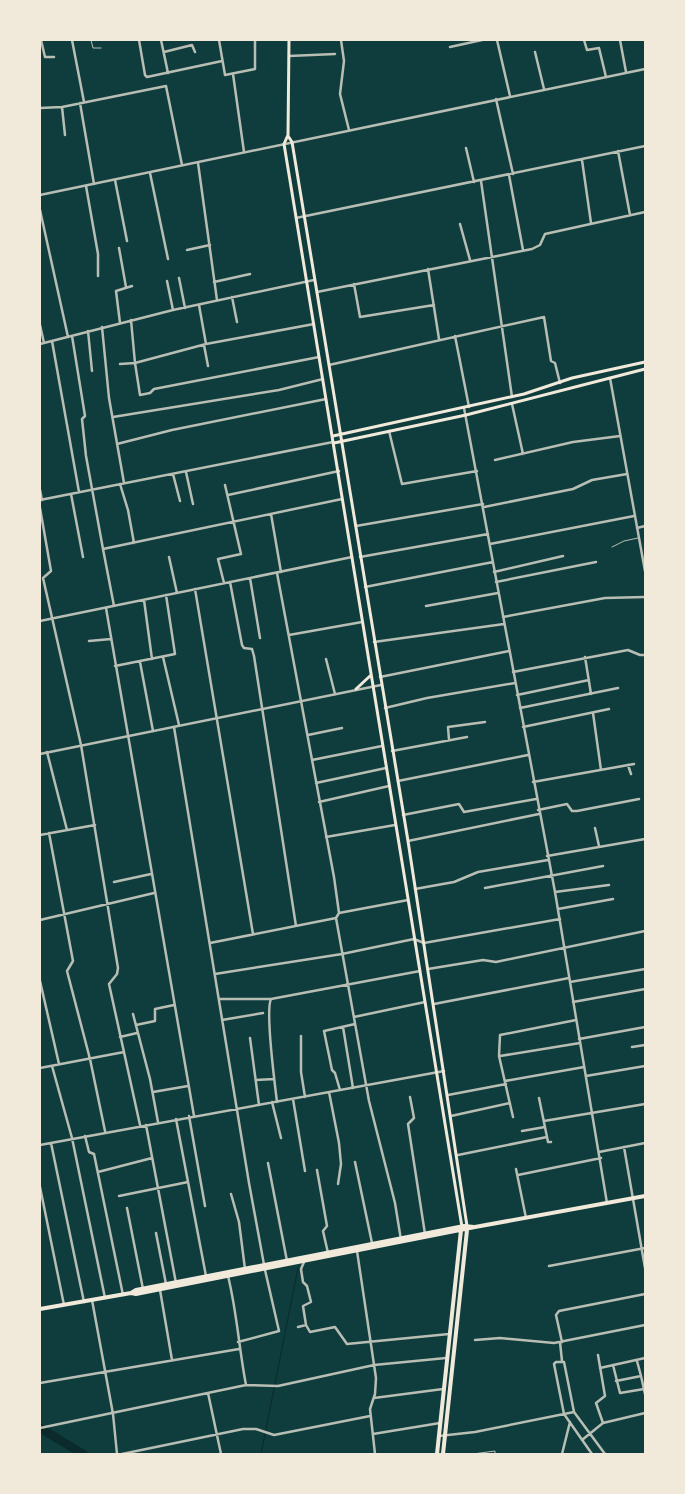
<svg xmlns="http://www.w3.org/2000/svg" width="685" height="1494" font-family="'DejaVu Sans',sans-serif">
	<rect width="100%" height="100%" fill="#0f3d3e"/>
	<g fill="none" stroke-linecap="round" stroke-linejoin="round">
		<path stroke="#0a2a2b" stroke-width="1" d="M261,1454L298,1268"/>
		<path stroke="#0a2a2b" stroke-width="9" d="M40,1428L83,1454"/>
		<path stroke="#b8beb3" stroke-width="1" d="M91,40L93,48H101
			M612,547L624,541L638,538
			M473,1454L495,1451V1454"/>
		<path stroke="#b8beb3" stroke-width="2.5" d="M41,40L45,57H54
			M72,40L84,102
			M139,40L145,75L147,77L222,61
			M161,40L168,73
			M219,40L225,75L255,69V40
			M341,40L344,61L340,94L349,130
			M497,40L510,96
			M584,40L587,50L599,48L606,77
			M620,40L626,72
			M450,47L482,40
			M164,52L192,45L195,52
			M535,52L544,89
			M289,56L335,54
			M233,74L244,152
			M496,99L513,174
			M80,103L94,184
			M62,107L65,135
			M40,108L62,107L166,86L182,165
			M466,148L474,182
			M618,151L630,215
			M582,160L591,223
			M198,163L217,300
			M150,173L168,259
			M509,175L523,250
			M115,180L127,241
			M481,181L512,397
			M86,186L98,254V276
			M40,210L68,337
			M296,218L645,146
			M460,224L470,260
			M119,248L126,287
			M187,250L210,245
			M428,269L439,339
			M179,278L185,308
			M167,281L173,310
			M214,282L250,274
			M354,284L360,317L434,305
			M317,292L532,249L540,245L545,234L645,212
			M232,297L237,322
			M199,305L206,344
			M131,320L135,363L206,344L314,324
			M120,323L116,291L132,286
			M40,325L44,343
			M102,327L109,398L124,483
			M88,331L92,371
			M72,336L85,416L82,419L86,456L103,549L342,499
			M455,336L469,407
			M52,341L79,492
			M40,344L173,310L314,280
			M204,345L208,366
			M120,364L135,363L140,395L150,393L154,389L319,357
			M329,365L544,317L551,361L555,363L560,383
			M512,404L523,454
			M464,408L555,892L607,1203
			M113,417L279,390L323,379
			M389,431L402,484L477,471
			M117,444L172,430L326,399
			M495,460L573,442L620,436
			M186,472L193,504
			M173,474L180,501
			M120,484L128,510L134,543
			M40,490L42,500
			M71,494L83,557
			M228,495L339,471
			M40,500L333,442
			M484,507L573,489L592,480L627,474
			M40,508L51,571L43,578L81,745L118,968L117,974L109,984L140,1125
			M271,514L281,572
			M356,526L483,504
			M637,528L645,526
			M490,544L634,516
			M103,549L114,606
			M169,557L177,593
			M360,557L488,534
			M494,572L563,556
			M277,573L334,877L339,913L336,918
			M250,578L260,638
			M230,582L242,645L244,648L252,649L254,656L296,926
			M496,582L596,562
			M224,583L218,559L241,554L225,485
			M365,587L493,562
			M195,589L253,934
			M144,600L152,659
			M426,606L498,593
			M106,608L194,1116
			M503,617L605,598L645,597
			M40,621L352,557
			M289,635L362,622
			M89,641L111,639
			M374,642L504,624
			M163,657L179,725
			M585,657L591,694
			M326,659L335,694
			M140,662L153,731
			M115,666L175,654L166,595
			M513,672L628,650L640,655H645
			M380,677L509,651
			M517,695L589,680
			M385,708L427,698L515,683
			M520,708L618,688
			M593,713L601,770
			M174,727L249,1183L265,1270L279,1331L238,1342
			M523,727L609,709
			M308,735L342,728
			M449,740L448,727L485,722
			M392,751L467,737
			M47,752L67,830
			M312,760L382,746
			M628,765L631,774
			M398,781L528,755
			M533,782L634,764
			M316,783L386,768
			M319,802L389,786
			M538,810L567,804L572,811H577L639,799
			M403,815L459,804L464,812L536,799
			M595,828L599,846
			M49,833L73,961L67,971L90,1059L105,1131
			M40,835L95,825
			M326,837L395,825
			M408,841L539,814
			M547,856L645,839
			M114,882L151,874
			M485,888L603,866
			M415,889L454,882L478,872L548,860
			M555,892L609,885
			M558,909L613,899
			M339,913L408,900
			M336,918L369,1101L395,1203L401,1240
			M40,920L154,893
			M210,943L336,918
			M428,969L483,960L496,962L645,931
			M215,974L342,954L414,939L424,943L560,919
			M40,981L59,1064
			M570,982L645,969
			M219,999H271L420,971
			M271,999C265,1011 275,1085 277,1102
			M573,1002L645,989
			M434,1004L569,978
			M133,1014L150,1079L158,1122
			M354,1017L425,1002
			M222,1020L263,1013
			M136,1025L155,1021V1009L174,1005
			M343,1027L353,1088
			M301,1036V1072L305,1097
			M120,1037L137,1033
			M250,1038L259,1105
			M579,1039L645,1027
			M632,1047L645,1045
			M500,1056L580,1043
			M52,1066L72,1138L105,1298
			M40,1068L124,1052
			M586,1076L645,1066
			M256,1080L274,1079
			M505,1081L584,1067
			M340,1090L335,1073L332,1070L324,1031L355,1024
			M153,1092L188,1086
			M329,1092L339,1143L341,1164L338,1184
			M448,1095L506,1084
			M410,1097L414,1118L408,1124L425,1234
			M293,1099L305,1171
			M272,1102L281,1138
			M189,1116L205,1206
			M451,1116L510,1103
			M513,1117L499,1056L500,1035L576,1020
			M176,1119L206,1276
			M544,1121L645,1104
			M146,1125L176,1283
			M522,1131L545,1127
			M85,1136L89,1152L94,1154L123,1295
			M547,1137L548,1142H551
			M51,1143L84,1302
			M40,1145L444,1071
			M624,1147L633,1199
			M599,1152L645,1143
			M458,1155L547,1137L539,1098
			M355,1162L372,1243
			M268,1163L287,1261
			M516,1169L526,1218
			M317,1170L327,1226L323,1231L328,1253
			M98,1172L152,1158
			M518,1175L601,1158
			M40,1187L64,1305
			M231,1194L239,1222L245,1269
			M119,1196L188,1182
			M127,1208L143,1289
			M156,1233L166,1284
			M357,1251L376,1378L375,1394L370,1409L375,1454
			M304,1262L301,1269L303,1282L307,1286L311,1302L303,1306L306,1325
			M549,1266L645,1248
			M228,1276C237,1312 239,1349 246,1385
			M160,1290L172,1360
			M92,1300L113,1414L117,1454
			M298,1327L306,1325L310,1332L335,1327L347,1344L449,1334
			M475,1340L500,1338L554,1343L645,1325
			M560,1342L562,1361
			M562,1342L556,1315L559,1311L645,1294
			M598,1355L605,1396L596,1403L603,1423
			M637,1361L641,1376
			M613,1365L620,1393L644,1389
			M600,1368L645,1358
			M616,1381L641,1376L645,1394
			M40,1383L239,1349
			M208,1393L221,1454
			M374,1398L443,1389
			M40,1428L246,1385L278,1386L374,1365L446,1358
			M373,1434L440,1423
			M439,1436L475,1432L574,1412
			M582,1440L603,1423L645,1413
			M122,1454L243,1429H256L274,1435L370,1416
			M562,1454L570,1422
			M592,1454L564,1414L554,1364L556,1362H564L574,1412L605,1454"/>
		<path stroke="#b8beb3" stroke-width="2.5" d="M40,195L645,69
			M610,378L645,571
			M40,754L381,685
			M633,1199L645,1268"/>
		<path stroke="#f1e9da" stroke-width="3" d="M289,40L288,135L284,144L462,1227
			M288,136L292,142L408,841L467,1226
			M333,436L524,394L572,378L645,362
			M334,443L466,415L645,369
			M356,689L370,676"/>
		<path stroke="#f1e9da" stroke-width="4" d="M131,1293L136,1290L464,1226L474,1227
			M40,1309L131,1293L136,1294L475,1227L645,1196
			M437,1454L461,1230
			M443,1454L467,1230"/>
	</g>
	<rect width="685" height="1494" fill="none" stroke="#f1e9da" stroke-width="82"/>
</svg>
